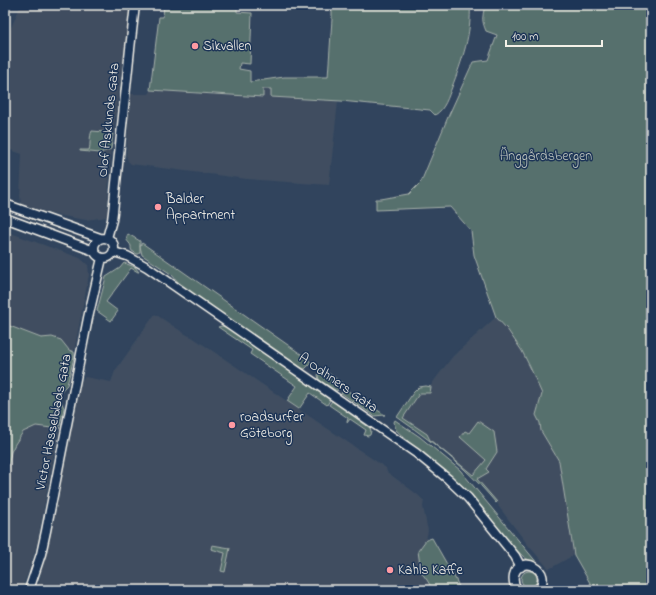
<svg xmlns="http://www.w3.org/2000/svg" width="656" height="595" font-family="'Indie Flower',sans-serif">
	<rect width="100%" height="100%" fill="#31445d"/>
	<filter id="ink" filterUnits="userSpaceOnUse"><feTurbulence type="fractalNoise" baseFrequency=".025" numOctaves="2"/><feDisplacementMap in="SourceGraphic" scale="8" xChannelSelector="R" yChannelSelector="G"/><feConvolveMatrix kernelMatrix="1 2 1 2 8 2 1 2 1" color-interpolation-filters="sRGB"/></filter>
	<g filter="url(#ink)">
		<path fill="#3f4e61" d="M21,5H131L111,149L107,217L86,220L51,214L21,204L20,196L22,154L5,148V41Z
			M263,89H271L272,97L338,101L329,185L247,179L131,164L128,161L126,155L130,94H149L150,90L262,97Z
			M5,231L80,258L88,265L89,275L74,352L69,350L61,340L51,337L41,338L7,325L5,323Z
			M155,314L187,335L192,337L386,468L387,472L418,495L424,501L423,507L428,531L426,540L418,551L421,572L427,580L433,590H35L38,585L49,538L80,381L85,377L111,382L115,371Z
			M496,317L507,329L522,351L530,367L543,394L536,415L540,423L541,431L559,461L574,555L549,569L528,545L499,507L497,502L470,473L430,440L397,417L416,392L430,387L436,378L453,356Z
			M36,426L59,429L48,485L38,541L30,568L21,590H5V481L11,452L15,444L23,432Z"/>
		<path fill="#57706d" stroke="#a6b0aa" d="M164,5H237V12L252,13L250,64L240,63L239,69L250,71V82L284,77H328L332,19V5H470C472,33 462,61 452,87C448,97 445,109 435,115L430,110L341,101L271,97V89H263V97L150,90L159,17H163Z
			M484,5H651V590H594L574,555L559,461L541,431L540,423L536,415L542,394L530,367L522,351L507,329L496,317L474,255L471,231L450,207L376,210V199H381L409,194L421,182L448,117L473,62L488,60L497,35L486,31C484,26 482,21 483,16C483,12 485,9 484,5Z
			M92,131L104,132L113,134L111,149L100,153L80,151V150H89C91,144 89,137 92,131Z
			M128,234L140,241V246L142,243L308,359L311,363L305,369H301L180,284L171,274L142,255L140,246V252L139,254H137L132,251C131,250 131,248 131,246C129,241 124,241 128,234Z
			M124,263L135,267L139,272H138L131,268L106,302L118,311L111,321L97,311L106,277L120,268Z
			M5,323L7,325L41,338L52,337L61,340L69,350L74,352V357L67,385L61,391L60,395V398L64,408L59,429L36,426L23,432L15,444L11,452L5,482Z
			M222,326L228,328L330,400L327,405L310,393L299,409L287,401L297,386L250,354L252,350L218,327Z
			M321,368L342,383L337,391L319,380L318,375Z
			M426,386L431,387L430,393H420L419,394L403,418L427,434L430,440L473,475L486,460L460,437L465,431L469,433L478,421L494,432L497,452L486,469L489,472L477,479L497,502L496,503C486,491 475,479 464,469C443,450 420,433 397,417L413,393L419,387Z
			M345,389L385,415L374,416L341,393Z
			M332,401L370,428L371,431L370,435L368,436L364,435L366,430L350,419L347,423V422L348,418L329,405Z
			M395,420L420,437L460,470L538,564L525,558L512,546L484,511L454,479L412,445L396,430L394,422Z
			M432,538L456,580L460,589L464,590H433L427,580L421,572L418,551L426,540Z
			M212,545L230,548L225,572L221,571L225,553L211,549Z
			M521 579a8 8 0 1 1 16 0a8 8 0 1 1-16 0Z"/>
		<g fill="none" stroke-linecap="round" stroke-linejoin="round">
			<defs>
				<path id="secondary" d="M5,204L100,238
					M5,218L94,251
					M94 248a10 10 0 1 1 20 0a10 10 0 1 1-20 0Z
					M107,238L112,220L113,212L130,49L135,5
					M114,252L127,256L147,267L416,453L448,479L468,498L515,556L521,567
					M29,590L41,554L46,531L88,318L102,258
					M518,590C514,586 513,581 514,575C520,553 555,570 538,590"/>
			</defs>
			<use href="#secondary" stroke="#f4f1e8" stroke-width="11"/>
			<use href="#secondary" stroke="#1d3557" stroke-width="8"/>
		</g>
	</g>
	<g fill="#ff9aa2" stroke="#1d3557" stroke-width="1.5">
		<circle cx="195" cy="46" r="4"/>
		<circle cx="158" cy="207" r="4"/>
		<circle cx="232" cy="425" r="4"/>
		<circle cx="390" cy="570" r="4"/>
	</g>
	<g text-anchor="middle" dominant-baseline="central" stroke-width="3" stroke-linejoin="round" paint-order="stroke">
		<g font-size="14" fill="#f4f1e8" stroke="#1d3557" text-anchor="start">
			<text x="203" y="46">Sikvallen</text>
			<text x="166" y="199">Balder<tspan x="166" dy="16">Appartment</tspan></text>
			<text x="240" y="417">roadsurfer<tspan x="240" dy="16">Göteborg</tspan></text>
			<text x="398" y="570">Kahls Kaffe</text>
		</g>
		<g font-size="14" fill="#f4f1e8" stroke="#1d3557">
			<text transform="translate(109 120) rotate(-84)">Olof Asklunds Gata</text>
			<text transform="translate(338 383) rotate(35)">A Odhners Gata</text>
			<text transform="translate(54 422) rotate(-79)">Victor Hasselblads Gata</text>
		</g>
		<g font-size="14" fill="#bdc4bd" stroke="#1d3557">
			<text x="546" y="156">Änggårdsbergen</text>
		</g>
	</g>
	<rect width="656" height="595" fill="none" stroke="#1d3557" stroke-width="20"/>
	<rect x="10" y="10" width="636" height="575" fill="none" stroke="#f4f1e8" stroke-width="1.5" filter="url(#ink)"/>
	<path d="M506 40v6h96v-6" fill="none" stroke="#f4f1e8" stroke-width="2"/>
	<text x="512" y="40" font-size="12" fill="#f4f1e8" stroke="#1d3557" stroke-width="3" paint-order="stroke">100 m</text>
</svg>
